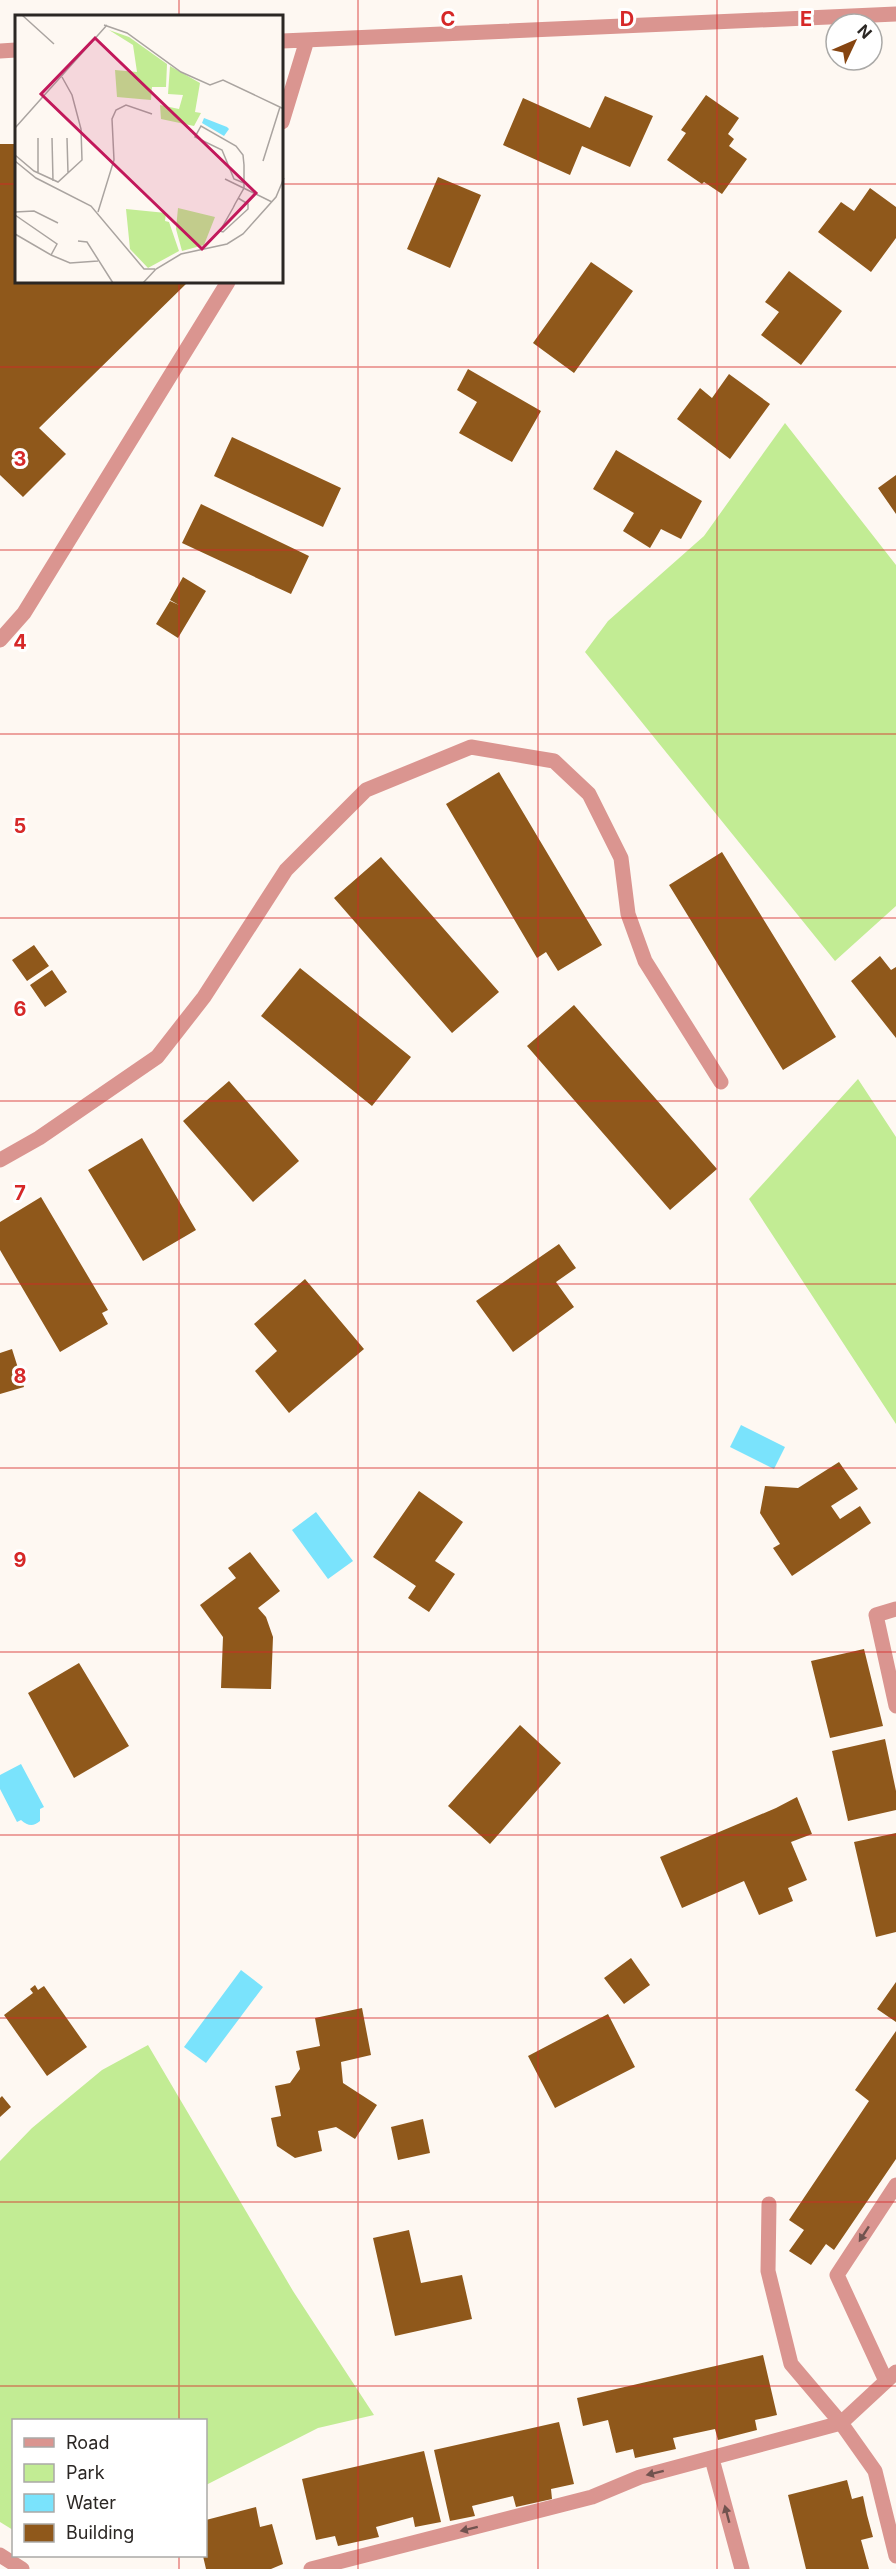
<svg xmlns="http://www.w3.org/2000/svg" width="896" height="2569" font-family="Inter,sans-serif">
	<rect width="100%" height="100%" fill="#fef8f2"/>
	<path fill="#c2ec94" d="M785,423L896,565V906L835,961L585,652L608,621L704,536Z
		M858,1079L896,1137V1424L749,1199Z
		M148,2045L293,2291L374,2415L318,2428L206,2485V2420H14L13,2530L0,2522V2161L32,2128L102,2070Z"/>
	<path fill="#7ae3fc" d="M741,1425L785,1447L774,1469L730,1447Z
		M316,1512L353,1561L328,1579L292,1530Z
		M21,1764L44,1807L40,1809V1821C33,1827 28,1826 21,1820L17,1822L0,1789V1775Z
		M241,1970L263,1987L206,2063L184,2047Z"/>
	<path fill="#8f581b" d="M706,95L739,118L728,134L734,139L729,146L747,159L722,194L704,182L702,184L667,160L686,133L681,130Z
		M605,96L653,116L630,167L582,146L570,175L503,145L523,98L590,128Z
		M0,144H16V282H188L39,428L66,454L23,497L0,475Z
		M438,177L481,195L450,268L407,249Z
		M870,188L896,207V238L871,272L818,232L841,202L854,211Z
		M591,262L633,291L574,373L533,343Z
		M789,271L842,311L801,365L761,335L779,312L765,302Z
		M468,369L541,411L512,462L459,433L477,402L457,390Z
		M729,374L770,404L730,459L677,419L700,388L712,398Z
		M232,437L341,488L323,527L214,476Z
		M616,450L702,501L681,539L661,529L650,548L623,531L634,513L593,489Z
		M896,475V514L878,488Z
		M201,504L309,556L291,594L182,543Z
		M183,577L206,591L178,638L156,624L170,601L179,605L170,600Z
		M499,772L602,945L558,971L546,952L537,958L446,804Z
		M722,852L836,1037L783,1070L669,885Z
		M381,857L499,992L452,1033L334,898Z
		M34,945L49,966L27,981L12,960Z
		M880,956L891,970L896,967V1038L851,981Z
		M300,968L411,1057L372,1106L261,1016Z
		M52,970L67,992L45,1007L30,985Z
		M574,1005L717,1169L670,1210L527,1046Z
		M229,1081L299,1161L253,1202L183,1121Z
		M142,1138L196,1230L143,1261L88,1170Z
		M41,1197L108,1310L102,1313L108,1324L60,1352L0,1250V1222Z
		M559,1244L576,1268L556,1282L574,1307L513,1352L476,1301Z
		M305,1279L364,1349L289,1413L255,1371L277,1351L254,1324Z
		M12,1349L24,1387L0,1394V1353Z
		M839,1462L858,1489L831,1506L840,1519L860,1506L871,1523L792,1576L773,1548L780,1544L760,1513L765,1486L798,1488Z
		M419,1491L463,1522L435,1561L455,1574L429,1612L408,1598L416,1586L373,1557Z
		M250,1552L280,1591L258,1608L266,1617L273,1637L271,1689L221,1688L223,1637L200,1605L236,1578L228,1568Z
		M864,1649L883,1726L830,1738L811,1661Z
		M79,1663L129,1746L74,1778L28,1693Z
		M520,1725L561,1763L490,1844L448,1806Z
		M885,1739L896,1791V1810L848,1821L832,1751Z
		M797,1797L812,1834L791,1842L807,1880L788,1888L793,1901L759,1915L744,1881L682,1908L660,1857L776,1808Z
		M896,1833V1932L876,1937L854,1842Z
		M631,1958L650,1985L624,2004L604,1978Z
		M896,1982V2022L877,2009Z
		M35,1985L38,1990L44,1986L87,2047L47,2076L4,2015L33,1993L30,1989Z
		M362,2008L371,2055L341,2062L343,2083L377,2105L355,2139L336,2127L318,2131L322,2151L295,2158L277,2146L271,2118L281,2116L275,2086L290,2083L300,2069L296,2051L320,2046L315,2018Z
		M608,2014L635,2067L555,2108L528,2056Z
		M896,2031V2159L834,2250L826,2244L811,2265L789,2251L804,2230L789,2220L869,2101L855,2090Z
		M2,2096L11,2107L0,2117V2098Z
		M423,2119L430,2153L398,2160L391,2127Z
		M409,2230L421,2283L462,2275L472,2319L395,2336L373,2238Z
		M763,2355L777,2415L755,2420L757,2430L718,2440L715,2429L673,2438L676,2449L635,2458L633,2449L616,2453L608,2420L583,2426L577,2398Z
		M559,2422L574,2484L551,2489L552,2499L516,2507L513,2496L472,2506L475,2516L450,2521L434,2450Z
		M424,2451L441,2522L415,2527L413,2517L376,2527L379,2537L338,2546L335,2536L316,2540L302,2479Z
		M847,2480L852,2499L863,2496L867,2515L873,2537L861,2540L869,2569H806L788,2495Z
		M256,2507L260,2527L272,2524L283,2564L271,2569H206L203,2556H206V2520Z"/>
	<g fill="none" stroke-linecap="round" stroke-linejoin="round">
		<path stroke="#da9590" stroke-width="15" d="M282,41L896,14
			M0,51L16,50
			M282,122L307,40
			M0,640L24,613L228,282
			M0,1160L39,1138L157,1057L204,997L286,870L366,790L471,747L554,761L589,794L621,858L628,914L645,961L721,1082
			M896,1609L876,1615L896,1706
			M769,2204L768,2271L791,2364L841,2423L875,2471L896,2556
			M886,2381L837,2275L896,2185
			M712,2459L742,2569
			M0,2555L22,2569
			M311,2569L592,2497L640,2477L841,2423L896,2372"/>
	</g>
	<defs><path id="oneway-solid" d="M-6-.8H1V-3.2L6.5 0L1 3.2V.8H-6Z" transform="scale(1.5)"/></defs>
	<g fill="#71534f">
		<use href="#oneway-solid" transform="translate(864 2234) rotate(123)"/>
		<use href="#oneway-solid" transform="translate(655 2473) rotate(166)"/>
		<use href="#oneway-solid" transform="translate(727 2514) rotate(-105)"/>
		<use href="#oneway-solid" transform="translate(469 2529) rotate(166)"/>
	</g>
	<path fill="none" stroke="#d62828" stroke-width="1.5" stroke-opacity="0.55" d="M179,0V16M358,0V2569M538,0V2569M717,0V2569M0,184H16M282,184H896M179,282V2420M0,367H896M0,550H896M0,734H896M0,918H896M0,1101H896M0,1284H896M0,1468H896M0,1652H896M0,1835H896M0,2018H896M0,2202H896M0,2386H896M179,2556V2569"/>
	<g transform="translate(15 15)">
		<rect width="268" height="268" fill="#fef8f2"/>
		<path d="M94,15L114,22L152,49L151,72H137L136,85L102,82L100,55L122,57L118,30ZM155,51L185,68L180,97L186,98L179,111L146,104L145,90L164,94L168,80L153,79ZM163,193L200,202L189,230L167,236L161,214ZM111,194L151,198L150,206L154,207L164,236L133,253L115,234Z" fill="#c2ec94"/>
		<path d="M189,103L212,112L214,114L209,121L187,108Z" fill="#7ae3fc"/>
		<path fill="none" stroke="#aaa4a0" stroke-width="1.5" d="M7,0L39,29M89,10L112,18L166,57L195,70L208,65L269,94M0,113L92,10M37,123L38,166M52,123L53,158M0,140L19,156L43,167L67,145L66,114L57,80L47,62M0,146L21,163L76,191L129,254H140M248,146L265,92M23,158V123M210,164L257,187M223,183L233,189V194L208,217L205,216L218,193L220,189L229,173V150L228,140L221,131L186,111L180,122L207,135L219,164L229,168M0,197L19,196L43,208M83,197L99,145L97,104L101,95L111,90L137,99M0,200L42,229L36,240L0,219M63,226L72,227L98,268M36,240L55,248L83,246M128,268L141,254L166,239L212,229L228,219L261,182L269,163"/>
		<path fill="#c2185b" fill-opacity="0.15" stroke="#c2185b" stroke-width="3" d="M80,23L241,178L187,234L26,79Z"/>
		<rect width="268" height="268" fill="none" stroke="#2b2724" stroke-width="3"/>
	</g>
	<g font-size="20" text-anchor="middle" font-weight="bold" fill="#d62828" stroke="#fff" stroke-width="6" stroke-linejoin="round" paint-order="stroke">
		<text x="448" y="26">C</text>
		<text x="627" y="26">D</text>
		<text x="806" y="26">E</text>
		<text x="20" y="466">3</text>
		<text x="20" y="649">4</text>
		<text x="20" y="833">5</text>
		<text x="20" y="1016">6</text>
		<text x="20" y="1200">7</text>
		<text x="20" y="1383">8</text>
		<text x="20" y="1567">9</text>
	</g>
	<rect x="12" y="2419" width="195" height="138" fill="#ffffff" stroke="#aaa9a7" stroke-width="1.5"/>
	<rect x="24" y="2438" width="30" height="9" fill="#da9590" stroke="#aaa9a7" stroke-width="1.5"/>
	<text x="66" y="2449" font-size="18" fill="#2b2724">Road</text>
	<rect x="24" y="2464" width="30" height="18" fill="#c2ec94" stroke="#aaa9a7" stroke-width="1.5"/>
	<text x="66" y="2479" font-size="18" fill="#2b2724">Park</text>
	<rect x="24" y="2494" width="30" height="18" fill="#7ae3fc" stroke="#aaa9a7" stroke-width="1.5"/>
	<text x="66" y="2509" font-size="18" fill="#2b2724">Water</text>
	<rect x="24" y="2524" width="30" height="18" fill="#8f581b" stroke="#aaa9a7" stroke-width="1.5"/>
	<text x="66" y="2539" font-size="18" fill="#2b2724">Building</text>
	<g transform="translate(854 42) rotate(46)"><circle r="28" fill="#ffffff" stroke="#aaa9a7" stroke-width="1.5"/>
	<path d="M0-4.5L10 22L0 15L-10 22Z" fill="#864511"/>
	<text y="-9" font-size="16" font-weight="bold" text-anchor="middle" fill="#2b2724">N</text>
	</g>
</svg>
